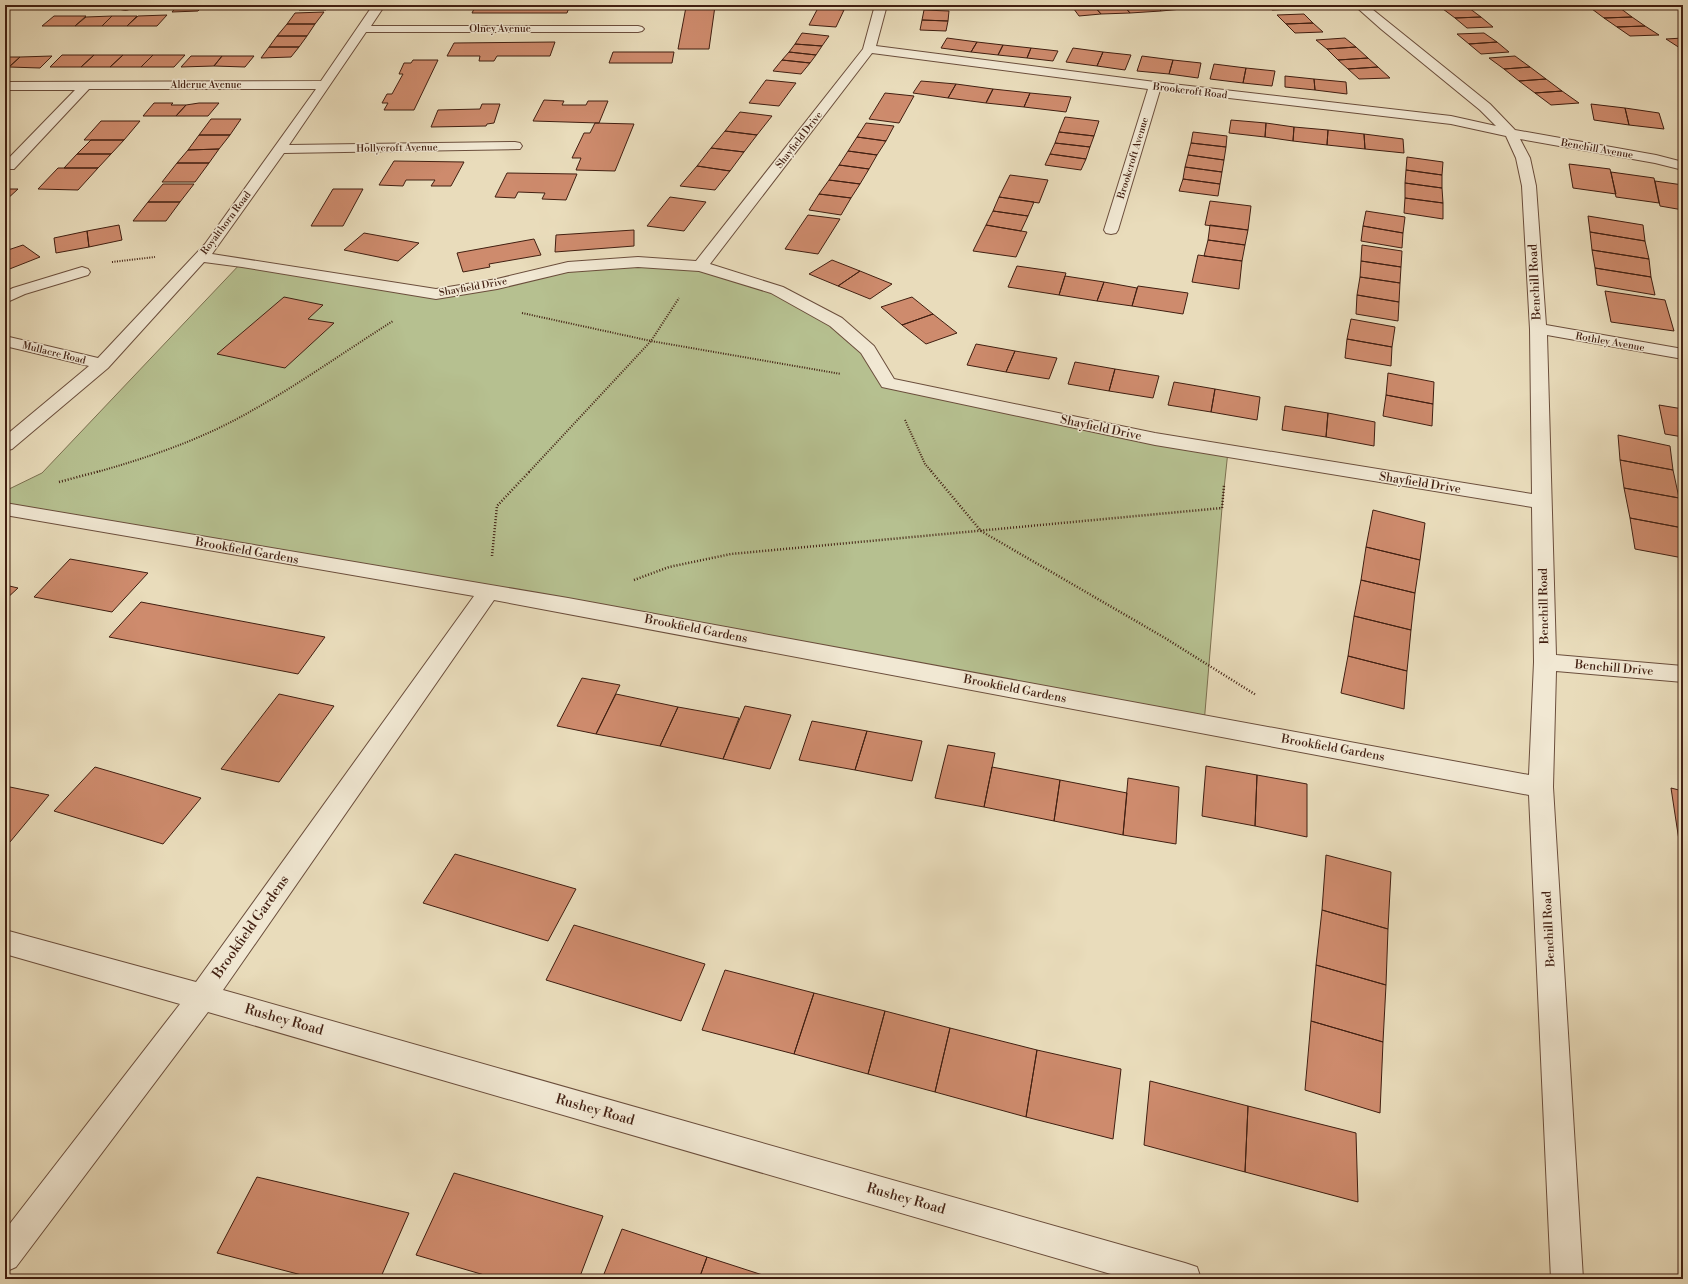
<svg xmlns="http://www.w3.org/2000/svg" width="1688" height="1284" font-family="'Libre Bodoni',serif">
	<rect width="100%" height="100%" fill="#e9dcbb"/>
	<filter id="stains"><feTurbulence type="fractalNoise" baseFrequency=".005" numOctaves="4"/><feColorMatrix values="0 0 0 0 .2 0 0 0 0 .09 0 0 0 0 .02 0 0 0 .5 -.17"/></filter>
	<radialGradient id="worn" r=".72"><stop offset=".6" stop-color="#630" stop-opacity="0"/><stop offset="1" stop-color="#630" stop-opacity=".3"/></radialGradient>
	<path fill="#b6c090" stroke="#7c7050" d="M242,262L436,294L568,267L700,266L777,290L836,322L888,383L1228,451L1222,508L1204,724L5,509V491L42,473Z"/>
	<path fill="#ce8b6d" stroke="#411f11" d="M40,5H67L63,9H36Z
		M178,5H204L198,11L172,12Z
		M303,5H330L326,10H299Z
		M476,5H570L567,13H472Z
		M1071,5H1093L1101,14L1079,16Z
		M1123,5L1130,13L1101,14L1094,6Z
		M1123,5H1156L1161,11L1130,13Z
		M1156,5H1178L1182,9L1161,11Z
		M1268,5H1293L1297,9L1272,10Z
		M1586,5H1615L1620,8L1592,9Z
		M715,6L709,49H678L686,7Z
		M818,8L844,10L836,27L809,25Z
		M1469,8L1481,17L1455,18L1443,9Z
		M1620,8L1632,17L1604,18L1592,9Z
		M924,10L949,11L948,21L922,20Z
		M324,12L315,24H287L295,13Z
		M1304,14L1313,23L1286,24L1277,15Z
		M167,15L157,26H127L138,16Z
		M54,16H86L75,26H42Z
		M112,16L102,26H75L86,17Z
		M112,16H137L127,26H102Z
		M1481,17L1493,27L1467,28L1455,18Z
		M1632,17L1645,26L1617,27L1604,18Z
		M922,20L948,21L946,31L920,30Z
		M1313,23L1323,32L1295,33L1286,24Z
		M287,24H315L307,36H277Z
		M1645,26L1659,35L1630,36L1617,27Z
		M802,33L829,36L822,46L795,44Z
		M1484,33L1497,42L1469,44L1457,34Z
		M277,36H307L299,47H269Z
		M947,38L977,42L971,52L941,48Z
		M1345,38L1356,47L1327,49L1316,40Z
		M1683,38V50L1666,39Z
		M555,42L550,56H497L494,61H479L480,56H447L454,43Z
		M977,42L1003,45L998,55L971,52Z
		M1497,42L1509,52L1481,54L1469,44Z
		M795,44L822,46L816,55L789,52Z
		M1003,45L1031,48L1027,58L998,55Z
		M269,47H299L291,57L261,58Z
		M1356,47L1368,58L1338,60L1327,49Z
		M1031,48L1058,51L1053,61L1027,58Z
		M1073,48L1103,52L1097,66L1066,62Z
		M613,52H674L672,63H609Z
		M789,52L816,55L810,63L782,60Z
		M1103,52L1131,55L1125,70L1097,66Z
		M62,55H94L81,67H50Z
		M94,55H123L110,67H81Z
		M123,55H153L141,67H110Z
		M153,55H185L174,67H141Z
		M52,56L40,68L9,67L20,57Z
		M191,56H222L214,66L181,67Z
		M222,56H254L245,67L214,66Z
		M1142,56L1173,60L1169,74L1137,71Z
		M1515,56L1530,67L1504,69L1489,58Z
		M5,57H20L9,67H5Z
		M1368,58L1378,67L1348,69L1338,60Z
		M413,60H438L414,110H384L388,103H382L387,94H392L403,74H399L404,63H411Z
		M782,60L810,63L801,74L773,71Z
		M1173,60L1201,63L1198,78L1169,74Z
		M1214,64L1246,68L1243,83L1210,79Z
		M1378,67L1390,78L1359,79L1348,69Z
		M1530,67L1546,79L1519,81L1504,69Z
		M1246,68L1275,71L1272,86L1243,83Z
		M1285,76L1314,79L1315,90L1285,87Z
		M1314,79L1346,82L1347,94L1315,90Z
		M1546,79L1562,91L1535,93L1519,81Z
		M766,80L796,83L779,106L749,103Z
		M921,81L956,84L948,98L913,93Z
		M956,84L993,89L986,103L948,98Z
		M993,89L1030,93L1024,107L986,103Z
		M1562,91L1579,103L1551,105L1535,93Z
		M885,93L914,96L899,123L869,119Z
		M1030,93L1071,97L1066,112L1024,107Z
		M544,100L564,101L562,105H586L588,101H608L599,123L533,121Z
		M154,103H173L171,105H186L176,116H143Z
		M199,103H219L208,116H176L186,105Z
		M482,104H500L494,123L487,124L486,126L431,127L438,110L480,109Z
		M1591,104L1625,108L1629,125L1594,120Z
		M1625,108L1659,113L1664,129L1629,125Z
		M740,112L772,116L757,135L725,131Z
		M1065,117L1099,121L1094,136L1059,132Z
		M211,119H241L230,135H199Z
		M1231,120L1266,123L1265,137L1229,133Z
		M101,121H140L124,140H84Z
		M595,123L634,124L615,171L576,170L581,158H572L584,133H590Z
		M866,123L894,126L886,141L857,137Z
		M1266,123L1294,127L1293,141L1265,137Z
		M1294,127L1328,130L1327,145L1293,141Z
		M1328,130L1364,134L1365,149L1327,145Z
		M725,131L757,135L744,152L711,148Z
		M1059,132L1094,136L1090,147L1055,143Z
		M1193,132L1227,136L1226,147L1191,143Z
		M1364,134L1403,139L1404,153L1365,149Z
		M199,135H230L219,149L188,150Z
		M857,137L886,141L877,155L848,151Z
		M91,140H124L111,154H77Z
		M1055,143L1090,147L1086,159L1050,154Z
		M1191,143L1226,147L1224,160L1188,155Z
		M711,148L744,152L730,171L697,166Z
		M219,149L209,163H177L188,150Z
		M848,151L877,155L869,169L839,165Z
		M77,154H111L98,168H64Z
		M1050,154L1086,159L1081,170L1045,165Z
		M1188,155L1224,160L1222,172L1185,167Z
		M1407,157L1443,162L1442,175L1406,170Z
		M394,161L464,162L451,186H431L435,180H406L403,186L379,185Z
		M177,163H209L195,182H162Z
		M1569,164L1610,169L1616,194L1573,188Z
		M839,165L869,169L860,184L829,180Z
		M697,166L730,171L715,190L680,186Z
		M1185,167L1222,172L1220,184L1183,179Z
		M58,168H98L78,190L38,189Z
		M1406,170L1442,175V188L1405,183Z
		M1611,172L1654,178L1659,203L1616,197Z
		M507,173L577,174L566,200L542,199L545,193L518,192L515,198L495,197Z
		M1010,175L1048,180L1039,203L999,197Z
		M1183,179L1220,184L1218,196L1179,191Z
		M829,180L860,184L851,198L819,194Z
		M1655,181L1683,185V210L1660,206Z
		M1405,183L1442,188L1443,203L1405,198Z
		M163,184H194L180,202H148Z
		M5,189H18L5,201Z
		M333,189H363L343,226H311Z
		M819,194L851,198L841,215L809,210Z
		M670,197L706,202L684,231L647,226Z
		M999,197L1034,202L1028,216L993,211Z
		M1405,198L1443,203V219L1404,213Z
		M1210,201L1251,206L1248,230L1205,225Z
		M148,202H180L166,221H133Z
		M993,211L1028,216L1021,231L986,225Z
		M1366,211L1405,217L1403,233L1363,226Z
		M808,215L840,219L818,254L785,249Z
		M1588,216L1643,225L1645,241L1590,232Z
		M119,225L122,240L89,247L87,231Z
		M986,225L1027,232L1016,257L973,251Z
		M1210,225L1248,230L1245,245L1208,240Z
		M1363,226L1403,233L1402,248L1361,241Z
		M634,230V246L555,252L556,235Z
		M87,231L89,247L56,253L54,238Z
		M1590,232L1645,241L1649,259L1592,250Z
		M364,233L419,243L398,261L344,250Z
		M534,239L541,255L489,264L490,267L463,272L457,253Z
		M1208,240L1245,245L1242,261L1204,256Z
		M23,245L40,257L7,270L5,268V251Z
		M1362,245L1402,251L1401,267L1361,261Z
		M1592,250L1649,259L1651,277L1595,268Z
		M1198,255L1242,261L1239,289L1192,282Z
		M832,260L860,271L838,286L809,274Z
		M1361,261L1401,267L1400,283L1360,277Z
		M1017,266L1066,273L1059,295L1008,287Z
		M1595,268L1651,277L1655,295L1597,285Z
		M860,271L892,284L870,299L838,286Z
		M1065,276L1104,282L1097,301L1059,295Z
		M1360,277L1400,283L1399,302L1357,295Z
		M1104,282L1137,288L1132,306L1097,301Z
		M1138,286L1188,293L1183,314L1132,306Z
		M1605,291L1665,300L1674,331L1611,322Z
		M1357,295L1399,302L1398,321L1356,314Z
		M284,297L323,305L308,319L334,323L285,368L217,354Z
		M912,297L933,314L902,325L881,307Z
		M933,314L957,333L926,344L902,325Z
		M1351,319L1395,327L1392,347L1347,339Z
		M1347,339L1392,347L1391,366L1345,358Z
		M976,344L1015,351L1006,372L967,365Z
		M1015,351L1057,358L1049,379L1006,372Z
		M1075,362L1115,369L1109,391L1068,384Z
		M1115,369L1159,376L1153,398L1109,391Z
		M1388,373L1434,382L1433,404L1386,395Z
		M1174,382L1215,389L1211,412L1168,405Z
		M1215,389L1260,397L1257,420L1211,412Z
		M1386,395L1433,404L1432,426L1383,416Z
		M1659,405L1683,409V437L1665,434Z
		M1285,406L1328,413L1326,437L1282,430Z
		M1328,413L1375,422L1374,446L1326,437Z
		M1618,435L1670,446L1673,470L1620,460Z
		M1620,460L1673,470L1679,498L1624,488Z
		M1624,488L1679,498L1683,515V528L1630,518Z
		M1373,510L1425,523L1420,560L1366,547Z
		M1630,518L1683,528V558L1635,549Z
		M1366,547L1420,560L1415,593L1361,580Z
		M70,559L148,573L112,612L34,597Z
		M1361,580L1415,593L1411,630L1354,616Z
		M5,585L18,588L5,600Z
		M141,602L325,637L298,674L109,637Z
		M1354,616L1411,630L1407,671L1348,656Z
		M1348,656L1407,671L1404,709L1341,693Z
		M582,678L620,685L596,734L557,726Z
		M279,694L334,706L279,782L221,769Z
		M616,694L678,707L660,746L596,734Z
		M745,706L791,715L770,769L723,759Z
		M678,707L739,718L723,759L660,746Z
		M812,721L867,731L855,770L799,760Z
		M867,731L922,741L912,781L855,770Z
		M948,745L995,753L984,807L935,798Z
		M1206,766L1257,775L1255,826L1202,816Z
		M95,767L201,798L163,844L54,811Z
		M992,767L1060,780L1054,821L984,807Z
		M1257,775L1307,784V837L1255,826Z
		M1128,778L1179,787L1176,844L1123,835Z
		M1060,780L1127,793L1123,835L1054,821Z
		M5,786L49,795L10,842L5,841Z
		M1671,788L1683,791V835L1678,834Z
		M1678,834L1683,835V863Z
		M455,854L576,889L548,941L423,903Z
		M1326,855L1391,872L1388,929L1322,910Z
		M1322,910L1388,929L1386,985L1316,965Z
		M574,925L705,964L681,1021L546,980Z
		M1316,965L1386,985L1383,1042L1311,1021Z
		M725,970L814,993L794,1054L702,1030Z
		M814,993L885,1011L868,1074L794,1054Z
		M885,1011L950,1028L935,1092L868,1074Z
		M1311,1021L1383,1042L1380,1113L1305,1090Z
		M950,1028L1037,1050L1026,1117L935,1092Z
		M1037,1050L1121,1069L1113,1139L1026,1117Z
		M1150,1081L1248,1106L1245,1172L1144,1145Z
		M1248,1106L1356,1133L1358,1202L1245,1172Z
		M454,1173L603,1216L579,1279H498L416,1255Z
		M257,1177L409,1213L380,1279H317L217,1253Z
		M622,1229L707,1257L699,1279H602Z
		M707,1257L775,1279H699Z"/>
	<g fill="none" stroke-linecap="round" stroke-linejoin="round">
		<defs>
			<path id="minor" d="M121,5H133C129,10 127,11 121,9L119,7Z
				M373,5H385L371,26H638L642,27L644,29L642,31L638,32H366L289,145L515,142L520,143L522,146L520,149L284,153L212,254L436,289L497,279L568,262L638,257L696,261L863,49L875,5H887L876,46L1155,82L1451,116L1496,126L1480,110L1381,29L1354,5H1367L1490,104L1515,130L1656,155L1683,162V170L1655,163L1520,139L1530,158L1536,186L1546,325L1683,349V359L1547,335L1556,655L1683,666V682L1556,671L1553,787L1583,1279H1551L1529,795L494,600L223,990L1185,1263L1197,1267L1201,1279H1128L208,1012L16,1267L5,1272V1230L180,1004L5,954V930L196,982L474,596L5,515V503L568,598L1529,775L1534,662L1532,507L1155,445L882,387L861,353L830,326L771,293L699,271L638,267L568,272L497,289L436,299L242,267L204,262L108,368L12,449L5,451V436L89,366L5,346V336L98,358L205,244L316,89H89L14,169H5V162L75,90H5V82L321,81ZM872,53L1148,89L1104,230L1106,233L1111,234L1116,233L1118,230L1160,90L1451,124L1506,136L1516,158L1522,186L1530,329L1532,494L1155,433L894,379L874,346L842,318L783,287L710,264Z
				M82,267L88,269L90,272L88,275L25,294L5,303V292L13,288Z"/>
		</defs>
		<use href="#minor" stroke="#6b4e3c" stroke-width="2"/>
		<path stroke="#411f11" stroke-width="2" stroke-dasharray="1 1.5" stroke-linecap="butt" d="M112,262L155,257
			M522,313L651,341L841,374
			M905,420L925,464L932,472
			M97,472C143,459 188,444 231,422C287,393 339,355 393,321
			M529,472L651,341L679,298"/>
		<path stroke="#411f11" stroke-width="2.5" stroke-dasharray="1 2" stroke-linecap="butt" d="M931,471L981,531L1165,638L1256,695
			M59,482L100,471
			M492,556L497,506L530,471
			M634,580L669,567L731,554L1222,508L1224,485"/>
		<use href="#minor" fill="#f1e8d3" fill-rule="evenodd"/>
	</g>
	<g text-anchor="middle" dominant-baseline="central" stroke-width="3" stroke-linejoin="round" paint-order="stroke">
		<g font-size="10" fill="#411f11" stroke="#f1e8d3">
			<text x="500" y="29">Olney Avenue</text>
			<text x="206" y="85">Alderue Avenue</text>
			<text transform="translate(1190 91) rotate(7)">Brookcroft Road</text>
			<text transform="translate(799 140) rotate(-52)">Shayfield Drive</text>
			<text transform="translate(397 148) rotate(-1)">Hollycroft Avenue</text>
			<text transform="translate(1597 149) rotate(10)">Benchill Avenue</text>
			<text transform="translate(1133 158) rotate(-73)">Brookcroft Avenue</text>
			<text transform="translate(226 223) rotate(-53)">Royalthorn Road</text>
			<text transform="translate(473 287) rotate(-10)">Shayfield Drive</text>
			<text transform="translate(1610 342) rotate(10)">Rothley Avenue</text>
			<text transform="translate(54 353) rotate(14)">Mullacre Road</text>
		</g>
		<g font-size="12" fill="#411f11" stroke="#f1e8d3">
			<text transform="translate(1535 282) rotate(-93)">Benchill Road</text>
			<text transform="translate(1101 428) rotate(12)">Shayfield Drive</text>
			<text transform="translate(1420 483) rotate(9)">Shayfield Drive</text>
			<text transform="translate(247 551) rotate(10)">Brookfield Gardens</text>
			<text transform="translate(1544 606) rotate(-91)">Benchill Road</text>
			<text transform="translate(696 629) rotate(11)">Brookfield Gardens</text>
			<text transform="translate(1614 668) rotate(5)">Benchill Drive</text>
			<text transform="translate(1015 689) rotate(11)">Brookfield Gardens</text>
			<text transform="translate(1333 748) rotate(10)">Brookfield Gardens</text>
			<text transform="translate(1549 929) rotate(-93)">Benchill Road</text>
		</g>
		<g font-size="14" fill="#411f11" stroke="#f1e8d3">
			<text transform="translate(251 927) rotate(-55)">Brookfield Gardens</text>
			<text transform="translate(284 1020) rotate(16)">Rushey Road</text>
			<text transform="translate(595 1110) rotate(16)">Rushey Road</text>
			<text transform="translate(906 1199) rotate(16)">Rushey Road</text>
		</g>
	</g>
	<rect width="1688" height="1284" fill="none" stroke="#e9dcbb" stroke-width="20"/>
	<rect x="6" y="6" width="1676" height="1272" fill="none" stroke="#411f11" stroke-width="2"/>
	<rect x="10" y="10" width="1668" height="1264" fill="none" stroke="#411f11"/>
	<rect width="100%" height="100%" filter="url(#stains)"/>
	<rect width="100%" height="100%" fill="url(#worn)"/>
</svg>
